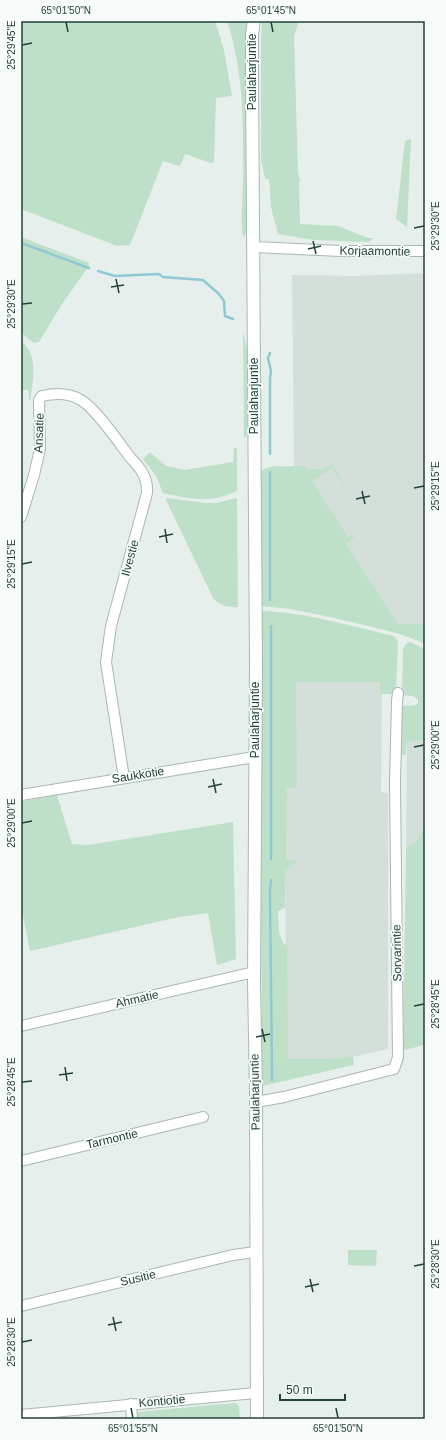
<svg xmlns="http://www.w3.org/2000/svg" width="446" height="1440" font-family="Arial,sans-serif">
	<rect width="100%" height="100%" fill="#e6efeb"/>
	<path fill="#d4dfda" d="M425,273V630H400L294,466L292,275L353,276Z
		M295,681H382L381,792L388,793V1049L287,1072L285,871L287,786Z
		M407,740H425V827L416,842L406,848Z"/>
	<path fill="#bfe0c8" d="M21,21H215L224,50L232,96L216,98L214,162L211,163L185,154L180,166L163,161L130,245L117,246L21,209Z
		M227,21H247L246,49L247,227L246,234L243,237C240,221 243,199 243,182C243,125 245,76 227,21Z
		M262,21H299L294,36L298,173L300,180L299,182L300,224L338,226L368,238H373L369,242L313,240L278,234L271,207L269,179H265L261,159V38Z
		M411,139L407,227L396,219L405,141Z
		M21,237L89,263V266L62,304L39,342L34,343L21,333Z
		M243,332L247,348V435L244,439Z
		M21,341C40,356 32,382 30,403L28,390H21Z
		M234,448H237V491C211,504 190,499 163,493L156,476L143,459L150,452L166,466L185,470L233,462Z
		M294,466H306L307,469H324L325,466H333L345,485L344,486L332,468L312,481L348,537L352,535L354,538L346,544L398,624H425V644C402,633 377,628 351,622C321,615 292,608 260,606L259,475C267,462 282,468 294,466Z
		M167,498L206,503H217L236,498L237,499L238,607C228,608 219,605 213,598L166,500Z
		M260,611C306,612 350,626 394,636L397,640L398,643L396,689L393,694H380V682H296L297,779L296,788H287L286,860H296V862L285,871V908L278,911V913L279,932L283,943L287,946L288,1059H332L353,1057L354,1065L262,1086Z
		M410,642L425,649V740L407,741L406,755H402V706L415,705L418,703V700L413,696L402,695L403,649L406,644Z
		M57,795L72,844L88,845L233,822L236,959L217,965L208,913L179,917L30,951L21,905V804L24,801Z
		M425,827V1045L404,1050L403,1047L406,848L416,842Z
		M348,1250H377L376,1266L348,1265Z
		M235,1403L239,1406L240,1419H137V1412Z"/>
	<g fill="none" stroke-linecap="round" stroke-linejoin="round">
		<path stroke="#8ec9d4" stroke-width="2.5" d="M21,243L89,268
			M98,271L115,276L159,274L163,277L203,280L219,294L224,301L225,316L233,319
			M270,353L268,358L271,371L270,378V454
			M270,472V600
			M271,859V626
			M271,880L270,890L272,1080"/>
		<defs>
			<path id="street" d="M253,247L341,251H425
				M21,517L34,475L40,449L39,400L42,396C55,393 69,393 81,400C96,409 118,441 129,456C134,462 141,468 144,476C147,482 147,486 147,493L111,626L106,662L124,778
				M21,795L255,757
				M21,1026L254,972
				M256,1102L284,1097L394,1069L398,1057L395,783L397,701L398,693
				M21,1161L203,1117
				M21,1306L233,1255L256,1252
				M131,1404L132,1419
				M21,1415L256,1393"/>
			<path id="secondary" d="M254,21L252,34V75L256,666L254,982L256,1090L257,1419"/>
		</defs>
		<use href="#street" stroke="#a8b8b2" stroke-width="12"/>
		<use href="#secondary" stroke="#a4bbb3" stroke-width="14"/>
		<use href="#street" stroke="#fff" stroke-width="10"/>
		<use href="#secondary" stroke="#fff" stroke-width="12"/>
	</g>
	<path fill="none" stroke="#24423a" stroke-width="1.5" d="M66,22L68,32M271,22L273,32M22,45L32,43M414,228L424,226M313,241L316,254M308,249L321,246M116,279L119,293M111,287L124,285M22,304L32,303M414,488L424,486M362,491L365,504M356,499L370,496M165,529L167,543M159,537L173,534M22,564L32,562M414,747L424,745M213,779L216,793M208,787L222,784M22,823L32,821M414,1006L424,1004M262,1029L265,1042M256,1037L270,1034M65,1067L67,1081M59,1075L73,1073M22,1082L32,1081M414,1266L424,1264M310,1279L313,1292M305,1287L319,1284M113,1317L116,1331M108,1325L122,1322M22,1342L32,1340M131,1408L133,1418M336,1408L338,1418"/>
	<g text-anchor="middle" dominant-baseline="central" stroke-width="3.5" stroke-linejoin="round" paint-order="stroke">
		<g font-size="12" fill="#24423a" stroke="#f7fbf9">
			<text transform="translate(252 72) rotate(-90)">Paulaharjuntie</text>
			<text transform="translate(375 251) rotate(1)">Korjaamontie</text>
			<text transform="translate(254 396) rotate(-90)">Paulaharjuntie</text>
			<text transform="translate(39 433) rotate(-88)">Ansatie</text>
			<text transform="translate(130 558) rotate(-75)">Ilvestie</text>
			<text transform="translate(255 720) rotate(-90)">Paulaharjuntie</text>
			<text transform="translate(138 775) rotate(-9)">Saukkotie</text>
			<text transform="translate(397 953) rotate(-91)">Sorvarintie</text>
			<text transform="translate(137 999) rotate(-13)">Ahmatie</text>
			<text transform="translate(255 1092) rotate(-91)">Paulaharjuntie</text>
			<text transform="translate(112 1139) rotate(-13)">Tarmontie</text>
			<text transform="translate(138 1278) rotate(-13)">Susitie</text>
			<text transform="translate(162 1401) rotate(-5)">Kontiotie</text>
		</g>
	</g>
	<rect width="446" height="1440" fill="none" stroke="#f7fbf9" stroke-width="44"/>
	<path d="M280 1394v6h65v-6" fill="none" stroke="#24423a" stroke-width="2"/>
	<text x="286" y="1394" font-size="12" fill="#24423a" stroke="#f7fbf9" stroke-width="3" paint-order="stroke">50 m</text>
	<rect x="22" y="22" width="402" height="1396" fill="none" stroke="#24423a" stroke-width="1.5"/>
	<g font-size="10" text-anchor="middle" fill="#24423a">
		<text x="66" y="14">65°01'50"N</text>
		<text x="271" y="14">65°01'45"N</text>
		<text transform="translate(11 45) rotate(-90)" y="4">25°29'45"E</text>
		<text transform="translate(435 226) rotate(-90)" y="4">25°29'30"E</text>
		<text transform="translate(11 304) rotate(-90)" y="4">25°29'30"E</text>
		<text transform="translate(435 486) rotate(-90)" y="4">25°29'15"E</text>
		<text transform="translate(11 564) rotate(-90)" y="4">25°29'15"E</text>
		<text transform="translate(435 745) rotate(-90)" y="4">25°29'00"E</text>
		<text transform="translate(11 823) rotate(-90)" y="4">25°29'00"E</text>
		<text transform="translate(435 1004) rotate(-90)" y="4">25°28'45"E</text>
		<text transform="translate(11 1082) rotate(-90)" y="4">25°28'45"E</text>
		<text transform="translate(435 1264) rotate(-90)" y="4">25°28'30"E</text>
		<text transform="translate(11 1342) rotate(-90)" y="4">25°28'30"E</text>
		<text x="133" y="1432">65°01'55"N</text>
		<text x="338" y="1432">65°01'50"N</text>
	</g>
</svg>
